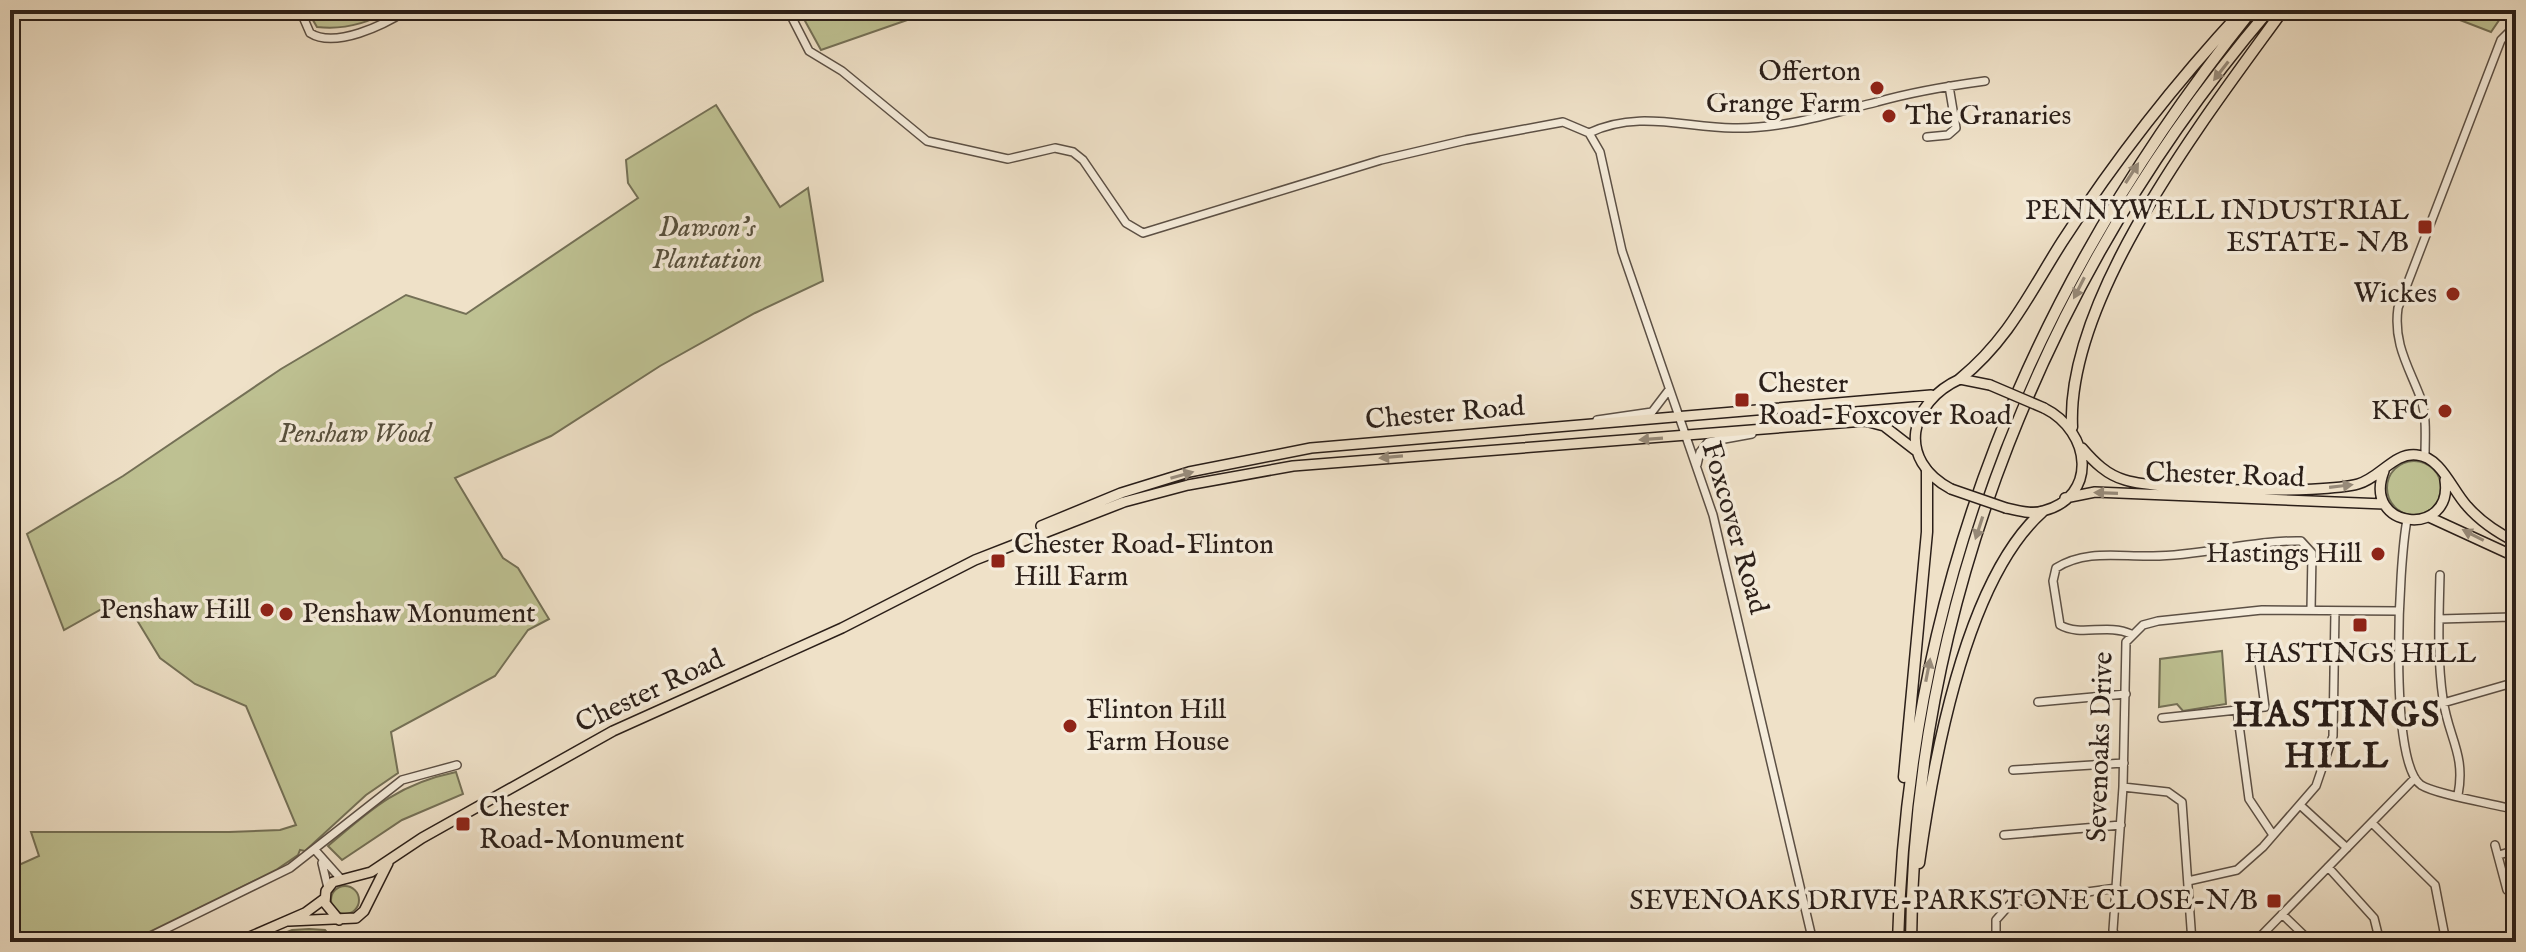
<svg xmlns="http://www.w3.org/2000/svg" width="2526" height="952" font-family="'IM FELL English',serif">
	<rect width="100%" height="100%" fill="#efe1c8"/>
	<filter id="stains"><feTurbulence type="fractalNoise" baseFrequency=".0025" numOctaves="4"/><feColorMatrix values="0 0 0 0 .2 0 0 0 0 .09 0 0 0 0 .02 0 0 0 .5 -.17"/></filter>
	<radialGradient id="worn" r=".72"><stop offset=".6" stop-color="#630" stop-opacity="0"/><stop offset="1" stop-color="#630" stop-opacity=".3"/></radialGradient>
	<path fill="#bec192" stroke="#747056" stroke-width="2" d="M307,10H390C367,24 343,30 317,27Z
		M799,10H936L821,50Z
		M2434,10H2506L2491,32Z
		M716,105L780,207L808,188L823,281L755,313L660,366L551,436L455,478L503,558L518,568L549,619L528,630L495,676L391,732L398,773L366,795L305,851L300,850L298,855L276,870L129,942H10V869L39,856L31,832H229L280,830L296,825L246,706L195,684L160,658L129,607L100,610L64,630L27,534L123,476L281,369L406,295L466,314L638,198L628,183L626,160Z
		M2387 488a27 27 0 1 1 54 0a27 27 0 1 1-54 0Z
		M2222,651L2226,704L2183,711L2177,704L2159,707L2160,659Z
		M456,772L463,794L402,820L342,860L328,846C371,809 398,784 456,772Z
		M331 900a14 14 0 1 1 28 0a14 14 0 1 1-28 0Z
		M309,929L325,930L335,942H263L292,930Z"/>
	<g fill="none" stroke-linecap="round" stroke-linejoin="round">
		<defs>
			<path id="minor" d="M300,10L310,33C335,49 384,25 407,10
				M788,10L809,51L842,71L927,141L1008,159L1055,148L1073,152L1083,160L1126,223L1143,233L1381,160L1466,140L1563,122L1589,133L1600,152L1622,251L1713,515L1813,942
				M10,13L26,10
				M1589,133C1637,110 1683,127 1733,128C1783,129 1829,114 1877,102C1912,92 1948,86 1985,81
				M1927,137L1948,135L1956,128L1949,86
				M1597,420L1652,412L1668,391
				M2425,456C2425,437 2427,418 2421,399C2409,367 2393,344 2398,308L2501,40L2516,25
				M1697,465L1700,452L1708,442L1752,434
				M2407,520C2399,561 2388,762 2421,785C2437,795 2495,804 2516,810
				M2440,575C2439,616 2437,658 2443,699C2448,737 2466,754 2458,795
				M2439,619L2512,617L2516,673
				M2131,634C2107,623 2081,637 2060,625L2053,581L2056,568C2086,549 2120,557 2153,556C2202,556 2252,540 2301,541L2312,553L2311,610
				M2038,702L2126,694
				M2443,703L2516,682
				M2237,710L2249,799L2273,835
				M2162,718L2265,707L2258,654
				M2013,770L2124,763
				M2123,787L2168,792L2182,802L2192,942
				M2300,805L2347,848
				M2372,823L2435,885L2446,942
				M2004,835L2121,825
				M2495,845L2507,890L2516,888
				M316,851L341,879
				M2499,855L2516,850
				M322,863L328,888
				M2328,867L2374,918L2380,942
				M2188,881L2237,870L2263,847L2316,786L2333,736L2335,611
				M2282,914L2311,942
				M2510,922L2512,942
				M139,942L290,868L402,780L457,765
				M1996,942V920L2012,902L2117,888
				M2116,942L2113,930L2123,787L2126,642L2143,625L2158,621L2262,610L2399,611
				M2255,942L2415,778"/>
			<path id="major" d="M2082,448C2094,462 2107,475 2125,480C2160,491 2323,494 2358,484C2380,478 2394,452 2417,455C2441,457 2452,490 2467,506C2480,521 2498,533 2516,542
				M2384,471C2361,530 2454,538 2445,480
				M1951,489C1896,460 1909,402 1960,379L1990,385
				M2065,498L2095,492L2384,504
				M2006,508C2017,510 2031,515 2043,511C2098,497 2092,432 2044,408
				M2429,517L2516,557
				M1041,526L1121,493L1189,472L1311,448L1931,395
				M339,920L325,903L326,891L333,882L371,872L422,838L613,731L842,628L975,560L1124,502L1188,485L1293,466L1865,421L1884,426L1915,450
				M289,921L356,918L364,911L388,863
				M238,942L305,913L324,899"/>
			<path id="highway" d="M1960,379C2009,339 2029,294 2062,242C2115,160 2176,82 2243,10
				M2072,427C2066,295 2208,114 2283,10
				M1904,777L1927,532V471
				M1919,863C1933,763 1965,581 2042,512
				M1898,942C1907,587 2031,285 2252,10
				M1911,942C1913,601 2049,268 2269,10"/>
		</defs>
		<use href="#minor" stroke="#5c5045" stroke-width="10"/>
		<use href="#major" stroke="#2b1f19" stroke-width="12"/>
		<use href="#highway" stroke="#2b1f19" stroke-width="13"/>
		<use href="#minor" stroke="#f5ecdb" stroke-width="7"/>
		<use href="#major" stroke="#efe1c8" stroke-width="9"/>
		<use href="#highway" stroke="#efe1c8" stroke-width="10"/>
		<defs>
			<path id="major-bridge" d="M1990,385L2044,408
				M1951,489L2006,508"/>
		</defs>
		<use href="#major-bridge" stroke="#2b1f19" stroke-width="12" stroke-linecap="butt"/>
		<use href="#major-bridge" stroke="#efe1c8" stroke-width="9"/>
	</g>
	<defs><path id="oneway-solid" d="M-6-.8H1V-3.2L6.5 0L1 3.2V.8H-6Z" transform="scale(2)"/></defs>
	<g fill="#978a79">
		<use href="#oneway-solid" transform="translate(2221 71) rotate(128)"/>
		<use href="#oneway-solid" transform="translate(2132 173) rotate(-57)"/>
		<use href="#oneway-solid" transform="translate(2079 288) rotate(117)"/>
		<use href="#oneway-solid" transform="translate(1651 439) rotate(176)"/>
		<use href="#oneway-solid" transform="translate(1391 457) rotate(175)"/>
		<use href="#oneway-solid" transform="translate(1182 475) rotate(-16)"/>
		<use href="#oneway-solid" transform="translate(2341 486) rotate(-7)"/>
		<use href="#oneway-solid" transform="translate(2106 493) rotate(-178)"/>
		<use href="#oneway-solid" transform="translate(1979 528) rotate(108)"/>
		<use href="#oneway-solid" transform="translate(2473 535) rotate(-153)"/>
		<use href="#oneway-solid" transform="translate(1928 670) rotate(-79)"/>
	</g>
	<g fill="#8f2418" stroke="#f5ecdb" stroke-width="3">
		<circle cx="1877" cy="88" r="8"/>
		<circle cx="1889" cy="116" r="8"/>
		<rect x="2417" y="219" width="16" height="16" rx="4"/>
		<circle cx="2453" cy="294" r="8"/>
		<rect x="1734" y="392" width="16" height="16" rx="4"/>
		<circle cx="2445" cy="411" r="8"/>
		<circle cx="2378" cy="554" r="8"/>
		<rect x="990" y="553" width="16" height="16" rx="4"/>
		<circle cx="267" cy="610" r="8"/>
		<circle cx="286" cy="614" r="8"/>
		<rect x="2352" y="617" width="16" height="16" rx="4"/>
		<circle cx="1070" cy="726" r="8"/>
		<rect x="455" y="816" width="16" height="16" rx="4"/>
		<rect x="2266" y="893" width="16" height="16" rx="4"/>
	</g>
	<g text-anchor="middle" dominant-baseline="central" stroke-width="7" stroke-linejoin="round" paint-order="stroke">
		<g font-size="28" fill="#2b1f19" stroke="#f5ecdb" text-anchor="end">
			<text x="1861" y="72">Offerton<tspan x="1861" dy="32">Grange Farm</tspan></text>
			<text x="1905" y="116" text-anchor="start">The Granaries</text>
			<text x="2409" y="211">PENNYWELL INDUSTRIAL<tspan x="2409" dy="32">ESTATE- N/B</tspan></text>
			<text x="2437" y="294">Wickes</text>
			<text x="1758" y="384" text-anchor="start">Chester<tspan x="1758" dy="32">Road-Foxcover Road</tspan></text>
			<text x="2429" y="411">KFC</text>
			<text x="1014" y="545" text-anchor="start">Chester Road-Flinton<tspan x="1014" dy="32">Hill Farm</tspan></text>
			<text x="2362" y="554">Hastings Hill</text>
			<text x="251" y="610">Penshaw Hill</text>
			<text x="302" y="614" text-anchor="start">Penshaw Monument</text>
			<text x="2360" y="654" text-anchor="middle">HASTINGS HILL</text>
			<text x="1086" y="710" text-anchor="start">Flinton Hill<tspan x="1086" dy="32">Farm House</tspan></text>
			<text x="479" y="808" text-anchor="start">Chester<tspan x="479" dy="32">Road-Monument</tspan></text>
			<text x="2258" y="901">SEVENOAKS DRIVE-PARKSTONE CLOSE-N/B</text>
		</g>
		<g font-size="28" font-style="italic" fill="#57503d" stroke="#f5ecdb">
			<text x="707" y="228">Dawson's<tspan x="707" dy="32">Plantation</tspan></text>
			<text x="355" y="434">Penshaw Wood</text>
		</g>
		<g font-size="28" fill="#2b1f19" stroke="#f5ecdb">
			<text transform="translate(1445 414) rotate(-5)">Chester Road</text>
			<text transform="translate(2225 476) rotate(2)">Chester Road</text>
			<text transform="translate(1734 528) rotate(74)">Foxcover Road</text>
			<text transform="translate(650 692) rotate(-25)">Chester Road</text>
			<text transform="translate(2101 747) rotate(-88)">Sevenoaks Drive</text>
		</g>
		<g font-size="36" font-weight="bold" letter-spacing="2" fill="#2b1f19" stroke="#f5ecdb">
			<text x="2337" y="716">HASTINGS<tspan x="2337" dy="41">HILL</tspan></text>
		</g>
	</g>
	<rect width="2526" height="952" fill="none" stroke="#efe1c8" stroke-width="40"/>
	<rect x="12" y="12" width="2502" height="928" fill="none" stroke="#2b1f19" stroke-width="4"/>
	<rect x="20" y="20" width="2486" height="912" fill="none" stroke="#2b1f19" stroke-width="2"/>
	<rect width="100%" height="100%" filter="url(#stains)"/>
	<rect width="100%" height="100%" fill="url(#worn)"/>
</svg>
